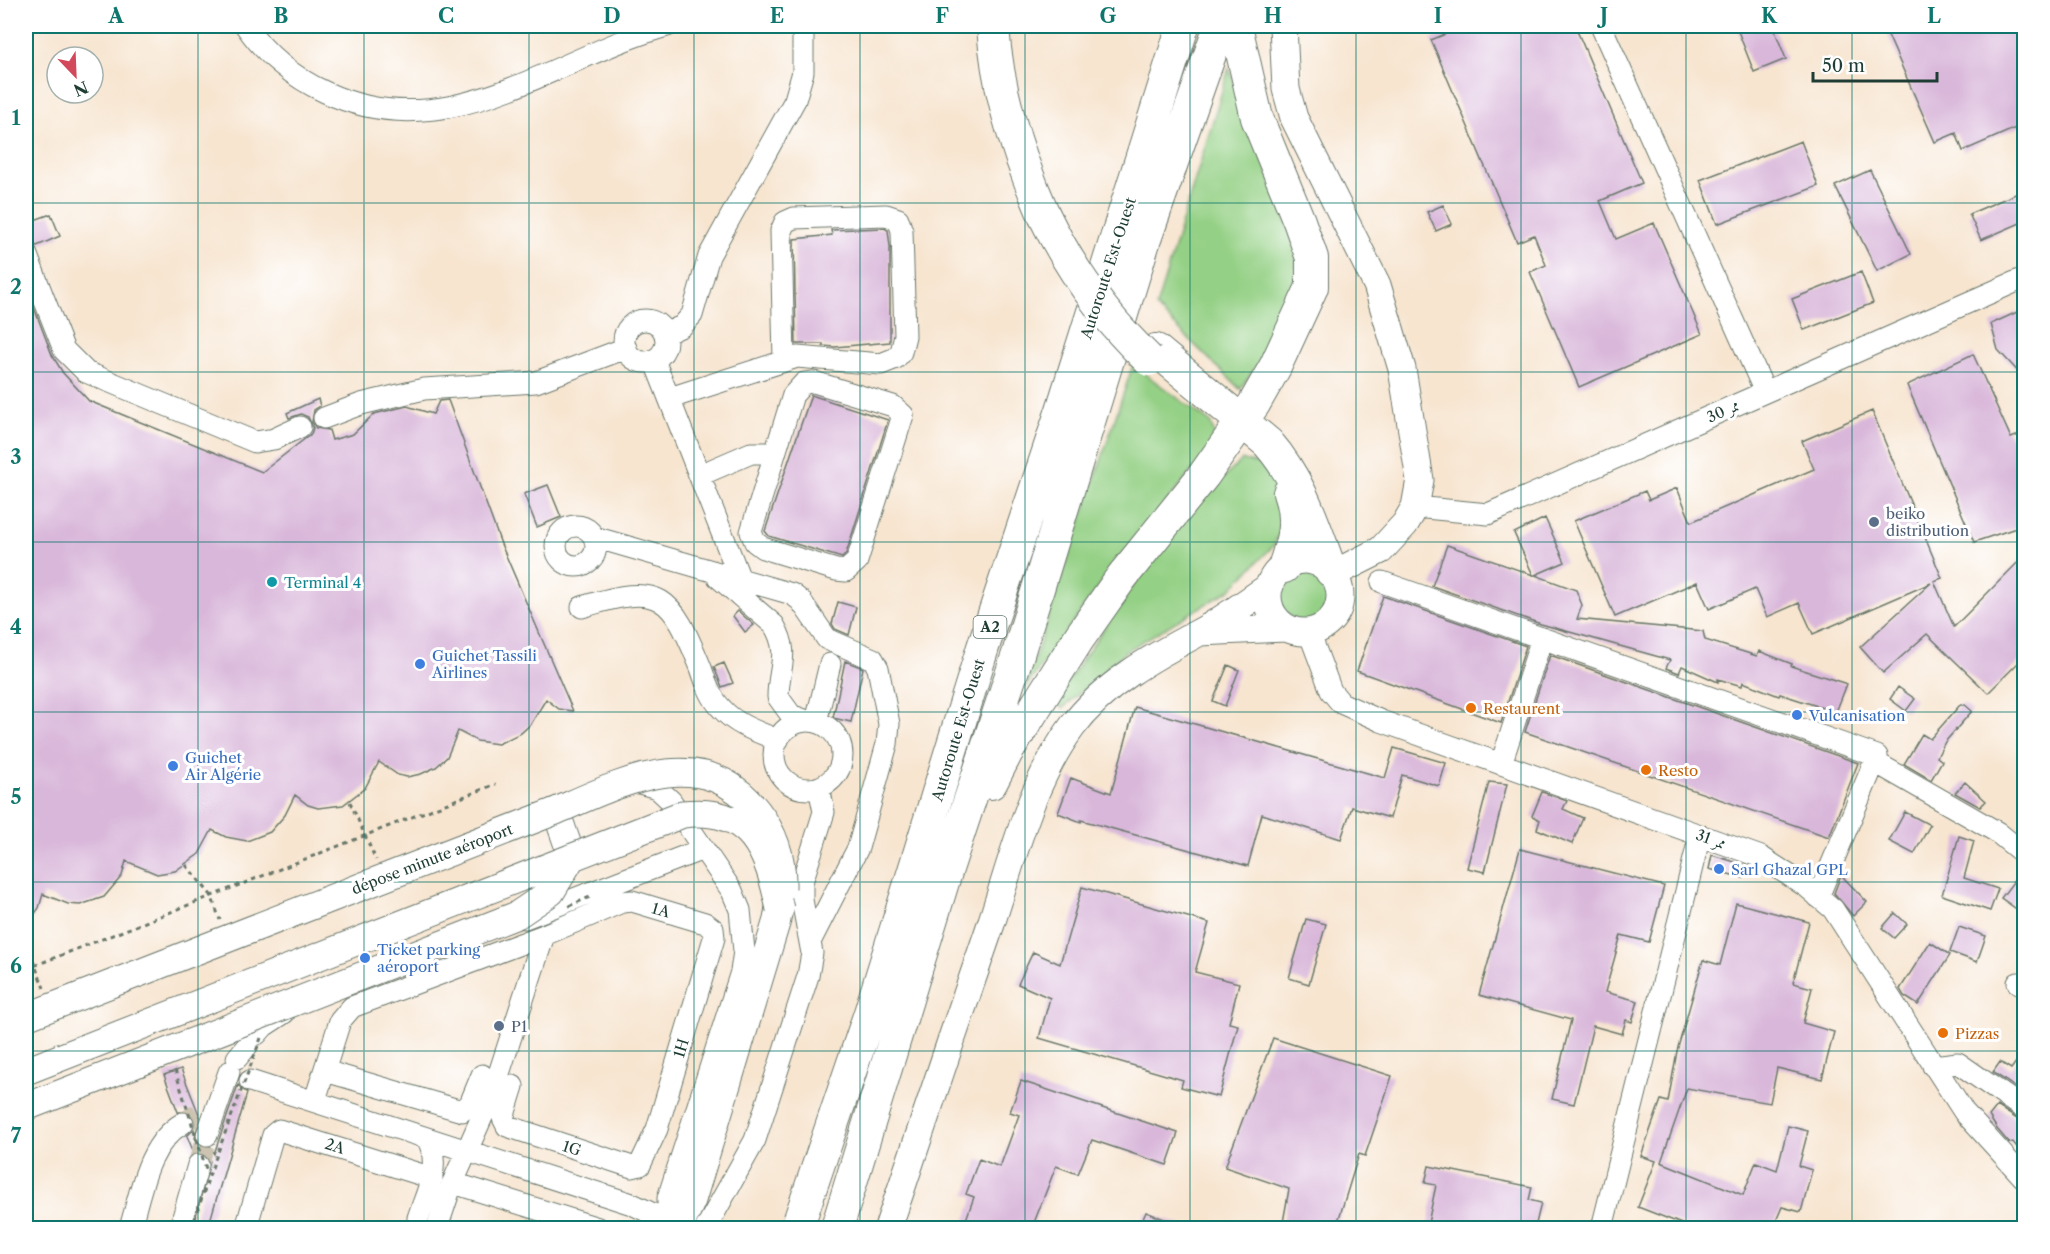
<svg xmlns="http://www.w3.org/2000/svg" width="2050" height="1254" font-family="'Libre Caslon Text',Amiri,serif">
	<rect width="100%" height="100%" fill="#fff"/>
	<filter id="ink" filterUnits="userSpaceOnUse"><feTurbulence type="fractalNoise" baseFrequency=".0167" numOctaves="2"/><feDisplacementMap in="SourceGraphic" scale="12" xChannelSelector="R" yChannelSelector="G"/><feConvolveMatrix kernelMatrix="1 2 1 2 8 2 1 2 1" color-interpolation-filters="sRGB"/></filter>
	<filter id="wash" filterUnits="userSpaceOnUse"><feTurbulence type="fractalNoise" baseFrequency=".008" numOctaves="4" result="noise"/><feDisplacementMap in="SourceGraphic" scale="24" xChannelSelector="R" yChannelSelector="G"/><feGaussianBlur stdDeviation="1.35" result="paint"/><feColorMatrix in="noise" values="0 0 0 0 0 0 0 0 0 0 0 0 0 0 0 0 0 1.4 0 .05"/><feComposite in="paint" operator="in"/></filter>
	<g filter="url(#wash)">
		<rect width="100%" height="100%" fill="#f7e5d0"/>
		<path fill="#94d085" stroke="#5a865c" stroke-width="1.5" d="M1229,68L1297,250L1294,295L1265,355L1240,389L1156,307Z
			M1133,365L1210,422L1217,440L1103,581L1024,690Z
			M1242,460L1264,465L1280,487L1286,521L1273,546L1230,590L1126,651L1063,708L1053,703L1130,590L1194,507Z
			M1280 597a24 24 0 1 1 48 0a24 24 0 1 1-48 0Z"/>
		<g id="blocks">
			<path fill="#d9b7da" d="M1465,26H1575L1642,183L1600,201L1616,239L1654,223L1702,334L1579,387L1530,272L1546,265L1534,235L1517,242L1431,40Z
				M1736,26H1773L1786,59L1754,72Z
				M1884,26H2025V124L1963,151L1956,133L1935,142Z
				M1801,141L1818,186L1717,224L1700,180Z
				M1870,170L1911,254L1877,271L1835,186Z
				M2025,190V221L1981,240L1969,214Z
				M1443,205L1452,224L1436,231L1427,212Z
				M51,214L60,236L37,246L26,241V223Z
				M884,228L888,230L890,247V342L835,347L823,346V344H796L794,239L832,235L831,230Z
				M1861,272L1873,303L1804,330L1792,299Z
				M26,287L52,355L63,373L89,401L262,472L311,434L313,428L308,417L301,414L289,418L287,413L318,399L320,406L314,410L312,422L316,428L329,430L332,440L353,434L374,414L407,406L433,414L439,401L448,400L501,544L573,711L559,709L546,699L531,724L521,733L498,744L477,741L458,731L447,757L436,767L421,774L407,777L398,775L379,762L365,788L343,805L318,808L308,805L295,795L285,815L270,832L247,841L226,837L212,830L199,854L175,871L157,874L126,861L122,876L104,897L80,905L68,904L43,894L39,908L26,926Z
				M2017,312L2025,316V379L1998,350L1991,324Z
				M1973,354L2011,438L2019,435L2025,448V518L2019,527L1974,542L1907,385Z
				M811,395L888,420L846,554L842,558L769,536L765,531Z
				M1872,411L1942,578L1934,581L1954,627L2025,555V656L1988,693L1927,634L1883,673L1860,647L1931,583L1813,634L1799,603L1767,617L1755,589L1709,609L1697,582L1615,617L1574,521L1645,491L1649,500L1677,488L1691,522L1814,469L1802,441Z
				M548,485L561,517L537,527L524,494Z
				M1545,518L1565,562L1535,575L1576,590L1582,605L1577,619L1703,631L1705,640L1757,656L1759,651L1792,664L1791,666L1847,684L1836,712L1780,694L1779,696L1743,682L1742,686L1718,679V682L1682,666L1679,673L1666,668L1670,660L1541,624L1432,586L1447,545L1533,575L1514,533Z
				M1383,596L1526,646L1501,723L1357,671Z
				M838,602L856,607L849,635L835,629L832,624Z
				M738,611L754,625L745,632L733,616Z
				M1550,655L1858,763L1829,837L1525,732Z
				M845,661L863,668L851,722L833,718Z
				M724,663L733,683L722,687L714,667Z
				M1228,665L1239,670L1225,706L1213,701Z
				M1898,687L1915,699L1906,711L1890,699Z
				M1960,705H1965L1972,711L1945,742L1937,757L1942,761L1931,780L1904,764L1922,734L1930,739Z
				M1135,707L1385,778L1394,748L1446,763L1439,786L1402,775L1390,818L1352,807L1341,839L1262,814L1248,866L1081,820V822L1058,813L1071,778L1111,793Z
				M1489,782L1507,784L1485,872L1467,868Z
				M1965,782L1986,801L1980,807L1955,793Z
				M1542,792L1567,801L1563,809L1583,818L1572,844L1537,829L1540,820L1532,816Z
				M1905,812L1930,825L1914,854L1889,841Z
				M1959,836L1974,841L1964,878L1998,889L1990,911L1942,895Z
				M1520,849L1664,886L1649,942L1621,935L1605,992L1638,1001L1632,1022L1626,1020L1622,1034L1593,1026L1574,1104L1552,1099L1571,1020L1479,995Z
				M1712,855L1748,866L1744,878L1709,869Z
				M2025,866V915L2001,898Z
				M1841,875L1867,902L1853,916L1834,893Z
				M1082,887L1209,923L1195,972L1239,983L1229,1023L1238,1025L1219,1097L1181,1087L1183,1080L1039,1038L1050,998L1018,984L1033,952L1060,964Z
				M1736,903L1809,922L1793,983L1812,988L1803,1023L1834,1032L1822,1079L1777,1068L1770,1103L1687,1088L1661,1162L1743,1195L1756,1162L1777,1170L1788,1126L1808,1131L1799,1166L1812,1170L1801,1212L1782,1207L1773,1228H1692L1638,1207L1656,1161L1641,1156L1661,1100L1668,1102L1677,1051L1703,960L1720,965Z
				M1895,913L1907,924L1894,938L1882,928Z
				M1306,919L1326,924L1309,984L1289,978Z
				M1959,927L1986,936L1977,962L1950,952Z
				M1930,942L1950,955L1918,1005L1904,996L1900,989Z
				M1273,1038L1392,1076L1365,1156L1359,1154L1336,1228H1282L1289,1189L1225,1167Z
				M2025,1050V1094L1993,1072L2000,1062L2011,1069Z
				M181,1069L200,1117L195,1138L202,1147H211L214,1154L238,1085L247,1093L208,1228H193L210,1161L202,1153H194L187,1136L194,1129L196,1121L189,1112H178L164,1075Z
				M1021,1081L1178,1133L1167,1165L1092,1140L1078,1174L1056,1166L1032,1228H963L974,1197L966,1194L979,1159L1000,1167L1019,1115L1010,1112Z
				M1997,1106L2017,1119L2025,1122V1157L2013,1142L2009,1143L1997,1129L1989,1116Z
				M1429,1166L1532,1187L1529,1200L1541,1203L1535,1228H1427L1436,1185L1425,1183Z
				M1146,1212L1185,1227V1228H1139Z"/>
		</g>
	</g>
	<g filter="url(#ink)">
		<use href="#blocks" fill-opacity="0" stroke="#6b786b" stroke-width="1.5"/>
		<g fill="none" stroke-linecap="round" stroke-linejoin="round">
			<path stroke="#ccc3b1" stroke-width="21" stroke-dasharray="21 10" stroke-linecap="butt" d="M183,1123L198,1114
				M198,1165L207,1135"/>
			<defs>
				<path id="minor" d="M246,26C265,54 294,78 325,92C449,150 552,58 667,26
					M1601,26L1765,392
					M26,253L64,350L86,372L255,442L274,439L300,427
					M624 341a21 21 0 1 1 42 0a21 21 0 1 1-42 0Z
					M665,334L682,326L692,315L709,256L795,100L803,72V26
					M654,360L740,579
					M814,382L893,406L903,415L857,561L846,571L836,570L763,548L755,542L751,532L793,395L804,383Z
					M670,398L797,357L881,364L896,358L901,352L905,336L902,231L898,219L886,215L794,218L785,222L781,231L784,360
					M324,418L361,404L424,389L536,382L626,348
					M700,475L751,453H774
					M1415,507L1488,514L2024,278
					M556 546a20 20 0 1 1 40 0a20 20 0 1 1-40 0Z
					M594,537L792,594L801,601L827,639L873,659L878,668L889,724L887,744L858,848L811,940
					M718,577L774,625C791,654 778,667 778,697L791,715L807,721
					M1382,582L1877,756L1818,897
					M582,607C662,582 671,595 701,668C706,683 711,698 722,709C736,725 758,732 778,740
					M1309,632L1331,691L1341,703L1381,721L1761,857L1807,887L1833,909L1964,1112L2024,1178
					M774 755a34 34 0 1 1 68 0a34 34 0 1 1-68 0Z
					M816,722L830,664
					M1875,762L1997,832L2024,854
					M1501,764L1542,638
					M632,781L657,788L671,801L732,891L740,910L744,951L741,972L668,1198V1211L673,1228
					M525,918L703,849
					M2018,983L2024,987
					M257,1034L264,1026L284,1013
					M237,1058L247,1046
					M1933,1066L1958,1063L2024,1109
					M325,1071L462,1111L470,1104L482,1075
					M250,1081L632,1204L653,1214L670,1228
					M315,1100L340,1021L352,1007L544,935L622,902L632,901L705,923L713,929L714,938L657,1129L640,1165L632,1167L507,1126L503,1118L513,1086
					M207,1135L229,1072
					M463,1186L598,1228
					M418,1218C427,1191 442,1165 427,1138
					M130,1228C141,1192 147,1144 183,1123
					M180,1228L198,1165
					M246,1228L273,1135L279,1130L432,1178
					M437,1228L450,1189L493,1092L544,935
					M706,1228L755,1140L808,976L812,953L802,900V882L824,812L819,787
					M1602,1228L1700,835"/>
				<path id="major" d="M1283,26L1286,89L1294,118L1377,285L1402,369L1420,480L1415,507L1405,524L1381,550L1333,574
					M1268 596a36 36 0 1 1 72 0a36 36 0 1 1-72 0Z
					M1200,632L1286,628
					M556,811L572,857
					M679,1228L692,1200L777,920L782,888
					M888,1228C922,1127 956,1025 991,924C1013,858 1030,784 1072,727C1104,684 1151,658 1198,633C1223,620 1246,602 1270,586"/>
				<path id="highway" d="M993,26C997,92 1017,154 1044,215
					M1156,350L1268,443C1301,481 1314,525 1331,571
					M1284,567C1293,541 1299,520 1289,493
					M991,783L1007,752L1079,638L1121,578L1204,475L1254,404L1275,367L1312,287V258L1299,221L1257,118L1236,26
					M797,1228L870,1013L983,647L1062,410L1183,26
					M837,1228L946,872L1018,654L1144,242L1220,26"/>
			</defs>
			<use href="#minor" stroke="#6b786b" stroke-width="23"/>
			<use href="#major" stroke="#6b786b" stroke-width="29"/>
			<use href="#highway" stroke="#6b786b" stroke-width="34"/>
			<path stroke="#6b786b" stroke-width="3" stroke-dasharray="4.5 4.5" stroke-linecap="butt" d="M26,969L496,784"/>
			<use href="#minor" stroke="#fff" stroke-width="21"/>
			<use href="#major" stroke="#fff" stroke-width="27"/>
			<use href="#highway" stroke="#fff" stroke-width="32"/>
			<defs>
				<path id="major-bridge" d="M26,1017L556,811C620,783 703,740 757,811C775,834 783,858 782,888
					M26,1071L683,814C753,806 768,853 780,909
					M26,1107L517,915L551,892L572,857"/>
				<path id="highway-bridge" d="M1044,215C1071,271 1104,317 1149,360"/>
			</defs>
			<use href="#major-bridge" stroke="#6b786b" stroke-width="29" stroke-linecap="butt"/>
			<use href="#highway-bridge" stroke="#6b786b" stroke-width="34" stroke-linecap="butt"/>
			<path stroke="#6b786b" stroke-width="3" stroke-dasharray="4.5 4.5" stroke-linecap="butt" d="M350,802L376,860
				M186,865L211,895L220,920
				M569,906L592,896
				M26,943L44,988
				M175,1070L208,1175
				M192,1228L210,1173L261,1038"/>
			<use href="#major-bridge" stroke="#fff" stroke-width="27"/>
			<use href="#highway-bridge" stroke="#fff" stroke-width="32"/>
		</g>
	</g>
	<path fill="none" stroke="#0f766e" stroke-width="1.5" stroke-opacity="0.55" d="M198,26V1228M364,26V1228M529,26V1228M694,26V1228M860,26V1228M1025,26V1228M1190,26V1228M1356,26V1228M1521,26V1228M1686,26V1228M1852,26V1228M26,203H2024M26,372H2024M26,542H2024M26,712H2024M26,882H2024M26,1051H2024"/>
	<g fill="#5c6f8a" stroke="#fff" stroke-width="2">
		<circle cx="1874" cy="522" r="6"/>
		<circle cx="499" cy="1026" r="6"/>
	</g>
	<circle fill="#0f9aa8" stroke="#fff" stroke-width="2" cx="272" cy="582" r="6"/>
	<g fill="#3f7fe0" stroke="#fff" stroke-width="2">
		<circle cx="420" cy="664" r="6"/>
		<circle cx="1797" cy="715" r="6"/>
		<circle cx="173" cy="766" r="6"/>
		<circle cx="1719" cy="869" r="6"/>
		<circle cx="365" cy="958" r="6"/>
	</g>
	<g fill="#e8710a" stroke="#fff" stroke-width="2">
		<circle cx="1471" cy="708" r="6"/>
		<circle cx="1646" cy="770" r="6"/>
		<circle cx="1943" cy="1033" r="6"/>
	</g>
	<g text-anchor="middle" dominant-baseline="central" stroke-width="6" stroke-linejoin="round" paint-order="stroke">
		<rect fill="#fff" stroke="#627771" stroke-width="1.5" x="973.5" y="616" width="33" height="22" rx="4.5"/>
		<g font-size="14" font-weight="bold" fill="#1f3d34">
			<text x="990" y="627">A2</text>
		</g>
		<g font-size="15" fill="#1f3d34" stroke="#fff">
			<text transform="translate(1108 268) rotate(-72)">Autoroute Est-Ouest</text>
			<text transform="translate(1723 411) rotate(-24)">ممر 30</text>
			<text transform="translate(958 730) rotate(-73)">Autoroute Est-Ouest</text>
			<text transform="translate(1711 839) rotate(20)">ممر 31</text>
			<text transform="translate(432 859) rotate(-21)">dépose minute aéroport</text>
			<text transform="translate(661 910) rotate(16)">1A</text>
			<text transform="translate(681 1048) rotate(-73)">1H</text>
			<text transform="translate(335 1146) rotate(18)">2A</text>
			<text transform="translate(572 1148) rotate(18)">1G</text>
		</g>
		<g font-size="15" fill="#4e5e75" stroke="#fff" text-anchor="start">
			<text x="1886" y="513">beiko<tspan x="1886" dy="17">distribution</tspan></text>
			<text x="511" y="1026">P1</text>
		</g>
		<g font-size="15" fill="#0d838f" stroke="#fff" text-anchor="start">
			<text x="284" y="582">Terminal 4</text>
		</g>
		<g font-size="15" fill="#366cbe" stroke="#fff" text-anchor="start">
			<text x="432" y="655">Guichet Tassili<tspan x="432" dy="17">Airlines</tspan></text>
			<text x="1809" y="715">Vulcanisation</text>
			<text x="185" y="757">Guichet<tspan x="185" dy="17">Air Algérie</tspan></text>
			<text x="1731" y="869">Sarl Ghazal GPL</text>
			<text x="377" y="949">Ticket parking<tspan x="377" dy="17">aéroport</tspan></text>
		</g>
		<g font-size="15" fill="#c56008" stroke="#fff" text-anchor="start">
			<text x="1483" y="708">Restaurent</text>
			<text x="1658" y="770">Resto</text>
			<text x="1955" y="1033">Pizzas</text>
		</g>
	</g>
	<rect width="2050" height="1254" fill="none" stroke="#fff" stroke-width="66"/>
	<g transform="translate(75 75) rotate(157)"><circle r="28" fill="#ffffff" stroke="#a5b1ae" stroke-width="1.5"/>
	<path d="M0-4.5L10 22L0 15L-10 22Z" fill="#d1495b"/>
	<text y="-9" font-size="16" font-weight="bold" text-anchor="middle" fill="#1f3d34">N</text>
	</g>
	<path d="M1813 72v9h124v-9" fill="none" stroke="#1f3d34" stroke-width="3"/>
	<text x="1822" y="72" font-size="18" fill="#1f3d34" stroke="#ffffff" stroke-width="4.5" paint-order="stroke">50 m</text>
	<rect x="33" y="33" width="1984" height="1188" fill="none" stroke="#0f766e" stroke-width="2"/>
	<g font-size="20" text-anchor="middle" font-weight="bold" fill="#0f766e">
		<text x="116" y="23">A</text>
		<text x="281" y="23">B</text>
		<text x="446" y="23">C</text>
		<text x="612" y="23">D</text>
		<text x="777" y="23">E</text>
		<text x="942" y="23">F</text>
		<text x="1108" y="23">G</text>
		<text x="1273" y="23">H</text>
		<text x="1438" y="23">I</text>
		<text x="1604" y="23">J</text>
		<text x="1769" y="23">K</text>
		<text x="1934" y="23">L</text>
		<text x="16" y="125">1</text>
		<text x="16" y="294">2</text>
		<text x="16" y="464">3</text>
		<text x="16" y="634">4</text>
		<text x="16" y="804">5</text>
		<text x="16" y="973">6</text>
		<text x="16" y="1143">7</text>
	</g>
</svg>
